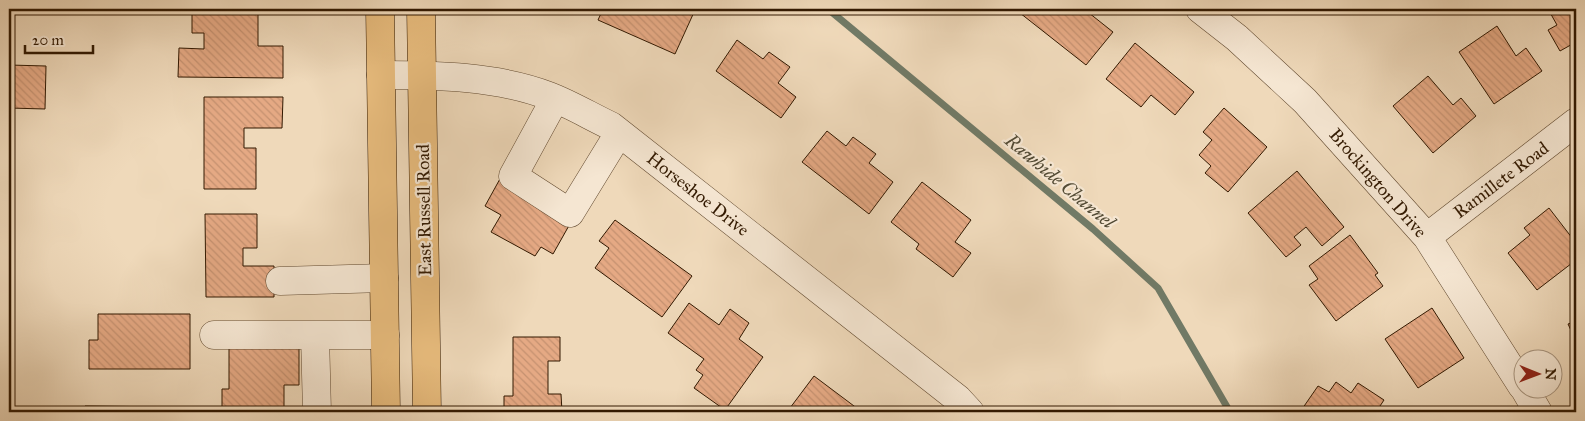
<svg xmlns="http://www.w3.org/2000/svg" width="1585" height="421" font-family="'IM FELL Great Primer',serif">
	<defs>
		<pattern id="building-back-hatch" width="6" height="6" patternUnits="userSpaceOnUse" patternTransform="scale(1.25)"><rect width="6" height="6" fill="#e5a984"/><path d="M-1 5l2 2M0 0l6 6M5-1l2 2" fill="none" stroke="#c59170"/></pattern>
	</defs>
	<rect width="100%" height="100%" fill="#efd9ba"/>
	<filter id="stains"><feTurbulence type="fractalNoise" baseFrequency=".004" numOctaves="4"/><feColorMatrix values="0 0 0 0 .2 0 0 0 0 .09 0 0 0 0 .02 0 0 0 .5 -.17"/></filter>
	<radialGradient id="worn" r=".72"><stop offset=".6" stop-color="#630" stop-opacity="0"/><stop offset="1" stop-color="#630" stop-opacity=".3"/></radialGradient>
	<g fill="none" stroke-linecap="round" stroke-linejoin="round">
		<path stroke="#717a66" stroke-width="7" d="M828,9L1093,229L1158,288L1230,412"/>
	</g>
	<path fill="url(#building-back-hatch)" stroke="#321901" d="M192,9H258V46H283V78L178,77L179,48L204,49V33H192Z
		M603,9H694L695,10L675,54L598,20Z
		M1023,9H1084L1113,32L1086,65L1020,13Z
		M1548,9H1576V42L1560,51L1548,30L1557,25Z
		M1497,26L1516,56L1526,48L1542,71L1494,104L1459,52Z
		M737,40L763,59L769,52L790,67L778,83L796,97L781,118L716,71Z
		M1135,43L1194,92L1175,115L1151,95L1141,107L1106,79Z
		M9,65L46,66L45,109L9,108Z
		M1428,76L1453,105L1461,98L1476,116L1433,153L1393,106Z
		M204,97H283L282,128H244V148H256V189H204Z
		M1224,108L1267,147L1228,192L1205,173L1211,166L1199,155L1212,140L1203,132Z
		M827,131L846,146L853,137L876,154L869,163L893,182L869,214L802,162Z
		M1297,171L1344,227L1322,246L1306,227L1294,237L1301,245L1286,257L1248,213Z
		M501,177L571,222L553,254L541,247L535,256L491,232L501,215L485,206Z
		M922,182L971,220L955,242L971,253L953,277L916,249L919,244L891,222Z
		M1549,208L1576,243V260L1537,290L1508,253L1530,235L1524,228Z
		M205,214H257V248H243V266H274V297H206Z
		M615,220L692,276L662,317L595,268L609,248L599,241Z
		M1350,235L1378,273L1375,275L1383,286L1336,321L1309,285L1318,279L1309,266Z
		M689,303L719,325L730,309L749,323L739,339L763,357L725,410L694,388L703,375L696,370L704,359L668,333Z
		M1432,308L1464,358L1418,388L1385,339Z
		M98,314H190V369H89V340H98Z
		M1576,321V341L1568,324Z
		M513,337H560V361H548V394H561L562,412H504V396H513Z
		M229,345H299V385H284V407H299V412H222V389H229Z
		M814,376L862,412H787Z
		M1336,382L1351,393L1358,383L1384,400L1376,412H1300L1318,386L1329,392Z
		M85,406L178,407V412H85Z"/>
	<g fill="none" stroke-linecap="round" stroke-linejoin="round">
		<defs>
			<path id="minor" d="M1200,9L1237,38L1305,101L1427,237L1522,386
				M381,75C435,75 497,76 549,96C570,104 590,116 611,126L958,399L970,412
				M555,99L513,176L570,213L619,133
				M1427,237L1576,122
				M280,281L384,278
				M214,335H385
				M315,335L317,412
				M1524,388L1538,412"/>
			<path id="major" d="M380,9L386,412
				M421,9L427,412"/>
		</defs>
		<use href="#minor" stroke="#61492f" stroke-width="29"/>
		<use href="#major" stroke="#321901" stroke-width="29"/>
		<use href="#minor" stroke="#f5e6d2" stroke-width="28"/>
		<use href="#major" stroke="#e8bc7d" stroke-width="28"/>
	</g>
	<g text-anchor="middle" dominant-baseline="central" stroke-width="4.5" stroke-linejoin="round" paint-order="stroke">
		<g font-size="18" fill="#321901" stroke="#f5e6d2">
			<text transform="translate(1501 180) rotate(-37)">Ramillete Road</text>
			<text transform="translate(1378 183) rotate(49)">Brockington Drive</text>
			<text transform="translate(698 194) rotate(38)">Horseshoe Drive</text>
			<text transform="translate(424 210) rotate(-91)">East Russell Road</text>
		</g>
		<g font-size="19" font-style="italic" fill="#524a34" stroke="#f5e6d2">
			<text transform="translate(1060 181) rotate(40)">Rawhide Channel</text>
		</g>
	</g>
	<rect width="1585" height="421" fill="none" stroke="#efd9ba" stroke-width="30"/>
	<rect x="10" y="10" width="1565" height="401" fill="none" stroke="#321901" stroke-width="2.5"/>
	<rect x="15" y="15" width="1555" height="391" fill="none" stroke="#321901"/>
	<g transform="translate(1538 374) rotate(91)"><circle r="24" fill="#f5e6d2" stroke="#a7947e"/>
	<path d="M0-4L9 19L0 12L-9 19Z" fill="#8f2418"/>
	<text y="-8" font-size="14" font-weight="bold" text-anchor="middle" fill="#321901">N</text>
	</g>
	<path d="M25 45v8h68v-8" fill="none" stroke="#321901" stroke-width="2.5"/>
	<text x="32" y="45" font-size="15" fill="#321901" stroke="#f5e6d2" stroke-width="4" paint-order="stroke">20 m</text>
	<rect width="100%" height="100%" filter="url(#stains)"/>
	<rect width="100%" height="100%" fill="url(#worn)"/>
</svg>
